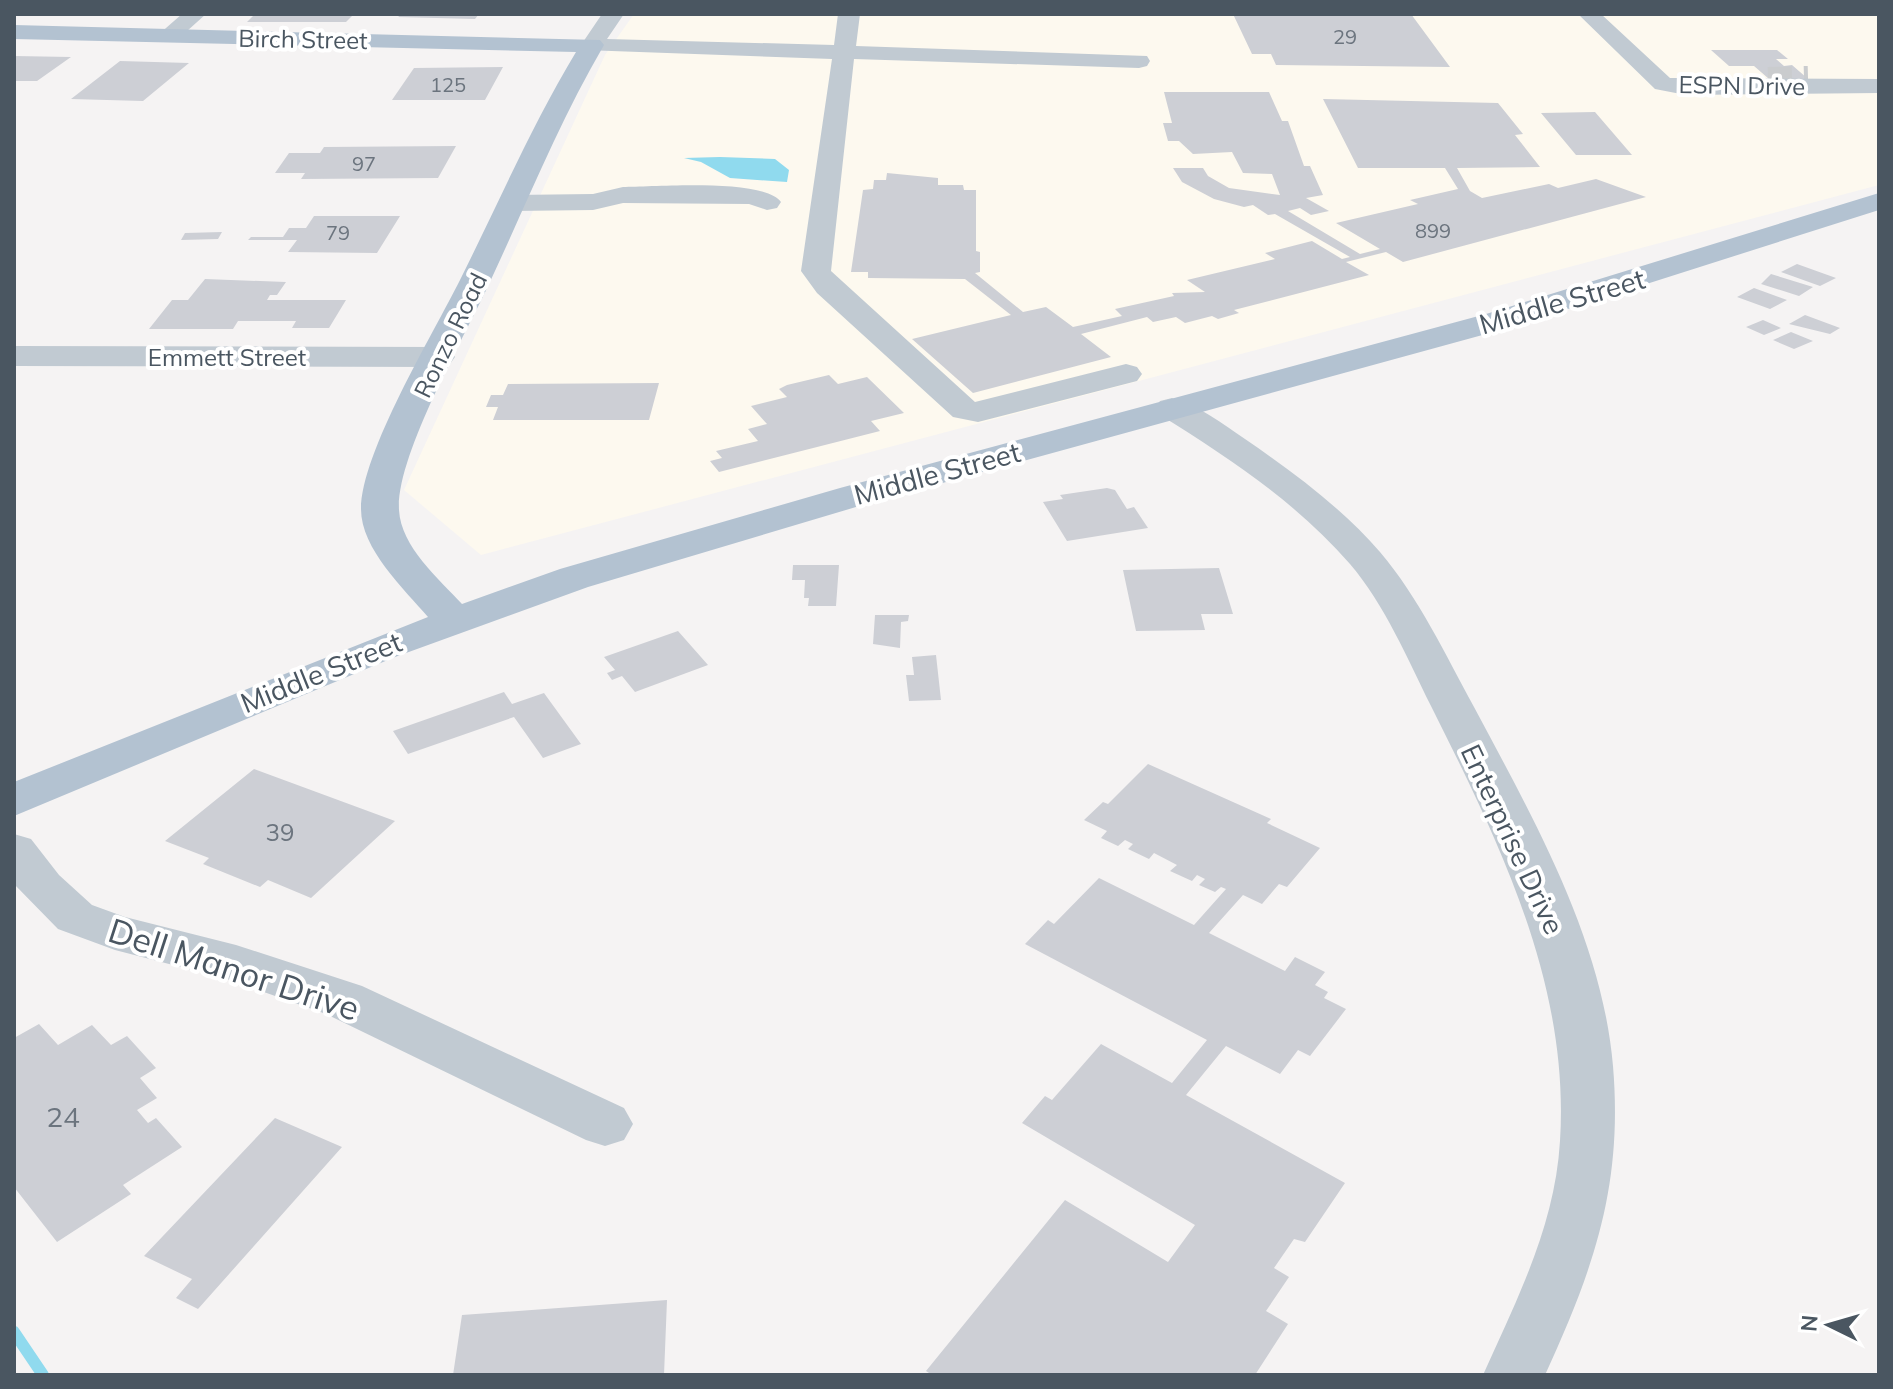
<svg xmlns="http://www.w3.org/2000/svg" width="1893" height="1389" font-family="Mulish,sans-serif">
	<rect width="100%" height="100%" fill="#f5f3f3"/>
	<path fill="#fdf9ef" d="M634,14H1879V185L481,555L404,490L605,55Z"/>
	<path fill="#90daee" d="M720,157L775,159L789,170L787,182L730,178L701,162L684,158Z"/>
	<g fill="none" stroke-linecap="round" stroke-linejoin="round">
		<path stroke="#90daee" stroke-width="12" d="M14,1332L43,1375"/>
	</g>
	<path fill="#cdcfd5" d="M255,14H354L346,22H247Z
		M402,14H479L475,19L398,17Z
		M1233,14H1411L1450,67L1276,65L1271,54H1252Z
		M1711,50H1777L1788,59H1776L1784,66L1792,65L1815,85H1776L1754,66H1729Z
		M14,56L71,57L37,81H14Z
		M120,61L189,63L143,101L71,99Z
		M503,67L485,100H392L414,68Z
		M1164,92H1269L1282,121H1288L1304,166H1310L1323,195L1306,198L1329,211L1311,215L1300,208L1288,211L1360,254L1380,249L1336,223L1418,204L1410,200L1458,189L1445,168H1358L1323,99L1498,103L1523,134L1515,135L1540,167L1457,168L1470,191L1482,198L1549,184L1558,188L1596,179L1646,197L1403,262L1386,252L1346,262L1369,275L1234,310L1239,313L1218,319L1212,316L1185,323L1176,317L1153,322L1147,317L1081,334L1111,357L973,393L912,339L1011,315L965,279L868,278V272H851L863,190L873,189L874,180H886L887,173L938,178V185H963L964,190H976V251L980,252V272L975,273L1023,312L1046,307L1073,327L1122,316L1115,309L1174,296L1172,293L1205,292L1187,280L1275,259L1265,253L1312,241L1342,259L1350,257L1275,214L1268,215L1253,205L1244,207L1214,199L1182,182L1173,168H1203L1208,176L1229,188L1280,195L1272,174L1243,173L1232,152L1193,154L1179,141H1168L1163,123H1172Z
		M1595,112L1632,155H1576L1541,113Z
		M456,146L438,178L301,179L305,173H275L289,153H320L324,147Z
		M314,216H400L377,253L288,252L297,240H248L251,237H283L289,228H306Z
		M222,232L218,239L181,240L185,233Z
		M1797,264L1836,278L1820,286L1781,272Z
		M1771,274L1813,287L1799,296L1761,284Z
		M205,279L286,282L277,295H270L267,300H346L329,328H292L296,321H238L233,329H149L172,300H188Z
		M1754,288L1787,300L1770,309L1737,297Z
		M1805,315L1840,328L1830,334L1789,324Z
		M1763,320L1781,328L1764,335L1746,327Z
		M1791,332L1813,341L1794,349L1773,340Z
		M829,375L838,384L867,377L904,413L871,421L880,431L719,472L710,461L722,458L716,451L758,441L748,429L767,424L751,406L787,397L779,389L787,385Z
		M659,383L649,420H493L498,407H486L491,395H503L508,384Z
		M1107,488L1115,490L1127,509L1134,507L1148,528L1067,541L1043,502L1063,499L1060,495Z
		M793,565H839L836,606H808L809,598H804L805,580H792Z
		M1219,568L1233,614H1201L1205,630L1136,631L1123,570Z
		M875,615H909L908,621L901,622L900,648L873,644Z
		M678,631L708,665L635,692L622,676L612,680L607,673L615,670L604,657Z
		M936,655L941,700L909,701L906,675H914L912,657Z
		M504,692L512,704L544,693L581,744L543,758L514,717L408,754L393,731Z
		M1148,764L1271,819L1267,823L1320,848L1287,887L1279,884L1262,904L1243,895L1209,933L1285,971L1295,957L1325,972L1315,985L1328,992L1324,998L1346,1009L1310,1056L1298,1050L1280,1074L1226,1046L1186,1095L1345,1183L1305,1242L1294,1239L1274,1268L1289,1277L1266,1311L1288,1324L1255,1375H932L926,1371L1065,1200L1168,1262L1195,1225L1022,1123L1045,1096L1052,1100L1101,1044L1172,1083L1207,1040L1025,944L1048,920L1054,924L1099,878L1194,925L1226,889L1221,887L1215,892L1199,885L1205,879L1197,875L1192,881L1170,871L1177,865L1154,853L1149,859L1128,849L1133,844L1125,840L1118,846L1101,838L1107,831L1084,820L1103,802L1108,804Z
		M254,769L395,821L311,898L268,880L260,887L203,864L209,858L165,841Z
		M39,1024L58,1045L92,1025L111,1045L127,1036L156,1068L140,1078L157,1098L137,1110L148,1123L156,1118L182,1147L123,1185L131,1194L57,1242L14,1187V1038Z
		M275,1118L342,1147L198,1309L176,1298L192,1279L144,1256Z
		M667,1300L664,1375H453L462,1315Z"/>
	<g fill="none" stroke-linecap="round" stroke-linejoin="round">
		<path stroke="#caccce" stroke-width="24" stroke-dasharray="24 12" stroke-linecap="butt" d="M1768,79L1808,78"/>
		<path fill="#c1cad2" fill-rule="evenodd" d="M182,14H206L177,40H161L158,35Z
			M602,14H624L607,39L834,45L838,14H860L856,46L1147,56L1150,61L1147,66L1139,68L854,59L831,271L975,402L1126,364L1137,367L1142,374L1137,381L978,422L953,417L817,293L801,271L832,59L584,50L581,45Z
			M1578,14H1601L1670,78L1879,79V93L1686,95L1655,89Z
			M623,187C654,187 764,178 781,202L777,208L767,210L749,204L623,203L593,210L513,211L503,209L499,203L503,197L513,195L593,194Z
			M14,346L439,347L450,350L455,357L450,364L439,367L14,366Z
			M1172,398C1198,405 1223,424 1245,439C1293,472 1342,508 1380,552C1419,598 1445,654 1474,707C1533,818 1602,938 1613,1066C1623,1186 1594,1268 1545,1375H1483C1517,1299 1555,1226 1560,1141C1570,984 1499,842 1431,706C1407,658 1385,605 1350,564C1297,503 1228,457 1160,415L1155,408L1160,401Z
			M14,834L31,839L59,875L92,905L125,917L236,945L362,986L624,1108L633,1124L624,1140L605,1146L586,1140L326,1014L227,979L115,950L58,929L14,884Z"/>
		<path fill="#b3c2d1" fill-rule="evenodd" d="M14,25L600,40L604,45C559,122 526,205 488,286C464,338 396,456 399,510C401,547 439,579 462,604L560,569L840,488L1486,314L1879,193V210L1508,328L866,504L588,587L395,657L14,816V782L428,617C404,589 361,549 361,509C361,453 433,334 460,280C498,204 532,125 576,52L14,39Z"/>
	</g>
	<g text-anchor="middle" dominant-baseline="central" stroke-width="8" stroke-linejoin="round" paint-order="stroke">
		<g font-size="20" fill="#6b747e">
			<text x="1345" y="36">29</text>
			<text x="448" y="84">125</text>
			<text x="364" y="163">97</text>
			<text x="1433" y="230">899</text>
			<text x="338" y="232">79</text>
		</g>
		<g font-size="24" fill="#4a5661" stroke="#fff">
			<text transform="translate(303 39) rotate(1)">Birch Street</text>
			<text transform="translate(1742 85) rotate(1)">ESPN Drive</text>
			<text transform="translate(450 335) rotate(-64)">Ronzo Road</text>
			<text x="227" y="357">Emmett Street</text>
		</g>
		<g font-size="24" fill="#6b747e">
			<text x="280" y="832">39</text>
		</g>
		<g font-size="28" fill="#4a5661" stroke="#fff">
			<text transform="translate(1562 301) rotate(-16)">Middle Street</text>
			<text transform="translate(937 473) rotate(-15)">Middle Street</text>
			<text transform="translate(321 672) rotate(-22)">Middle Street</text>
			<text transform="translate(1513 839) rotate(65)">Enterprise Drive</text>
		</g>
		<g font-size="28" fill="#6b747e">
			<text x="63" y="1116">24</text>
		</g>
		<g font-size="34" fill="#4a5661" stroke="#fff">
			<text transform="translate(234 969) rotate(18)">Dell Manor Drive</text>
		</g>
	</g>
	<rect width="1893" height="1389" fill="none" stroke="#4a5661" stroke-width="32"/>
	<g transform="translate(1829 1325) rotate(275)" stroke="#ffffff" stroke-width="6" paint-order="stroke">
	<path d="M0-6L14 30L0 20L-14 30Z" fill="#4a5661"/>
	<text y="-12" font-size="22" font-weight="bold" text-anchor="middle" fill="#4a5661">N</text>
	</g>
</svg>
